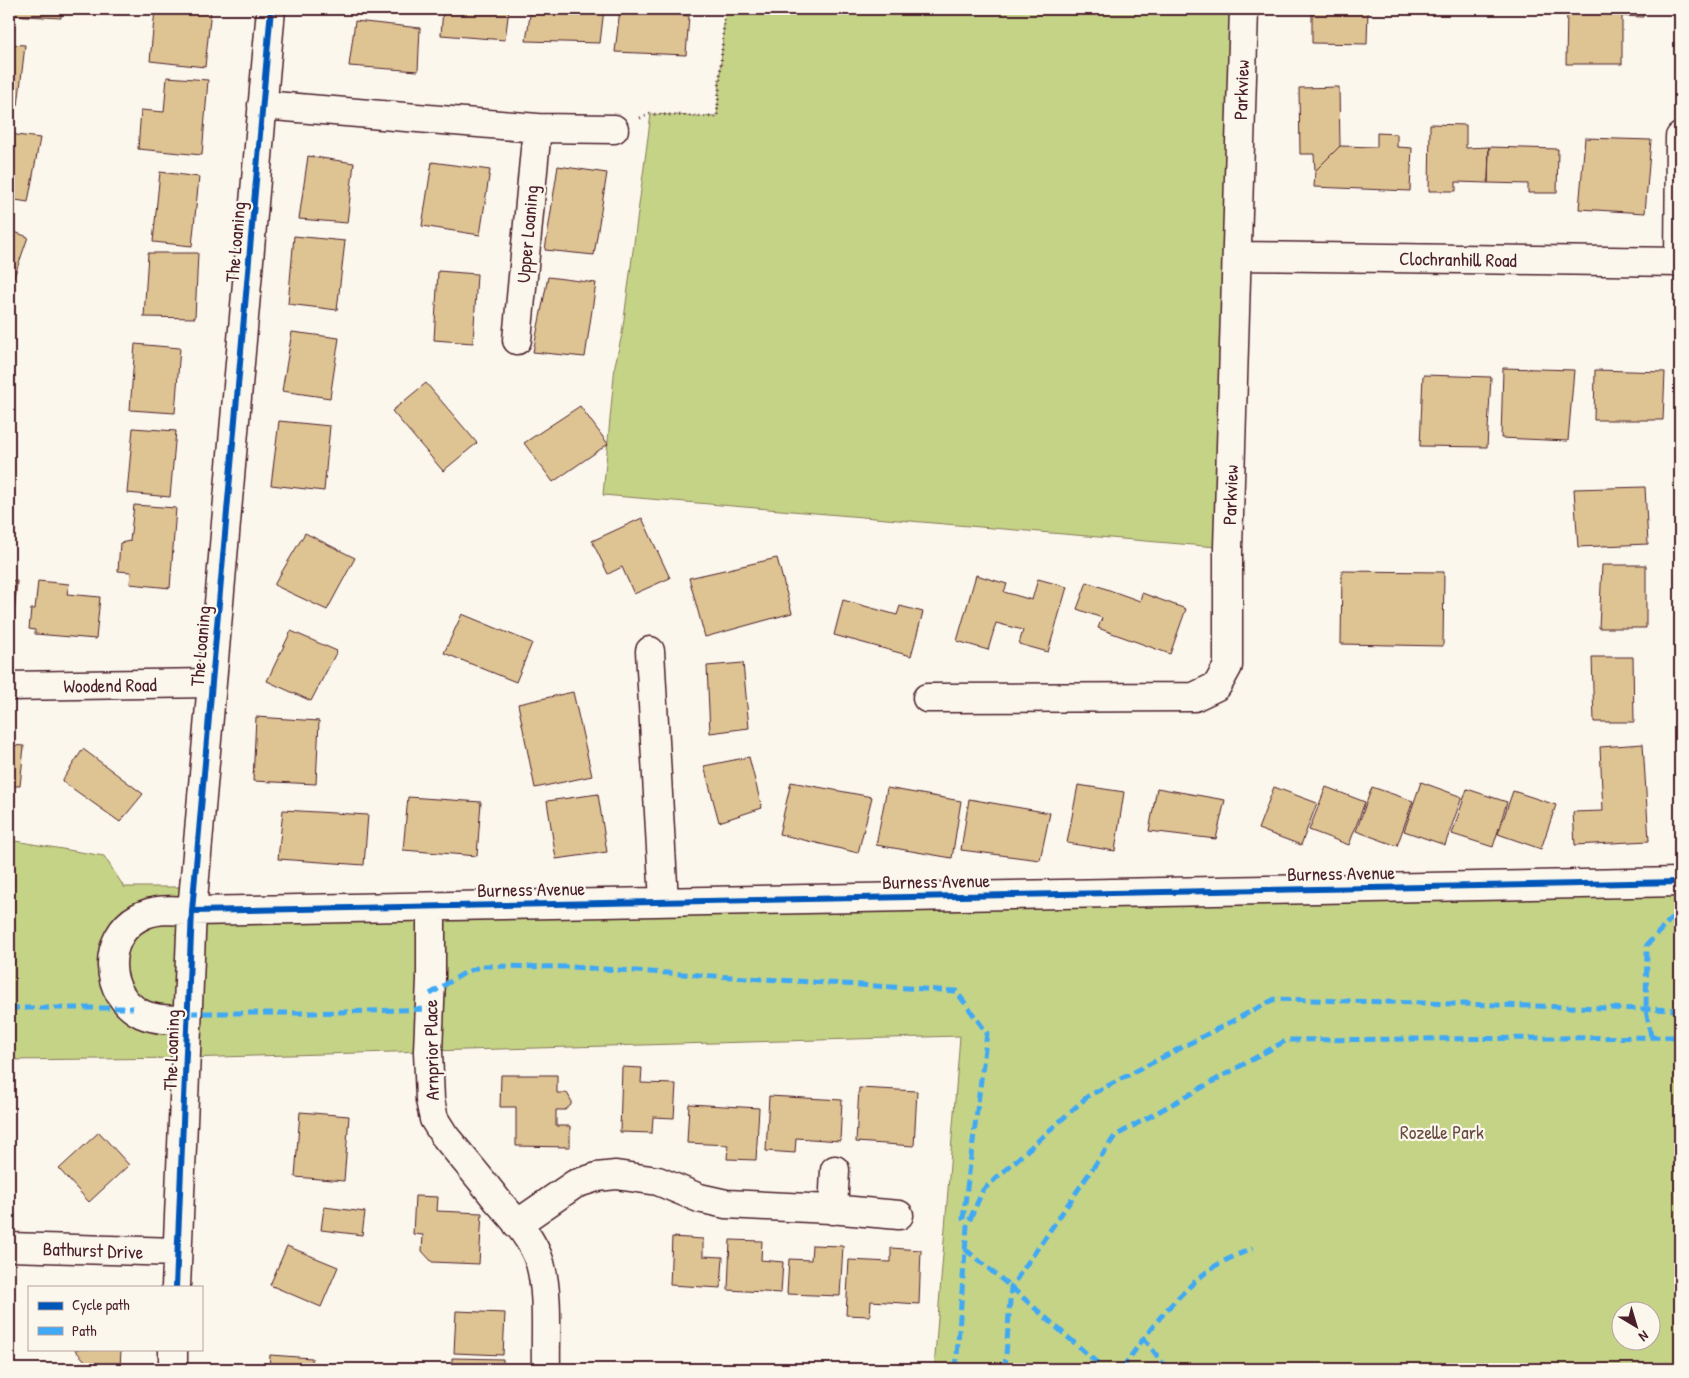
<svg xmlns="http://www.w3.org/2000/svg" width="1689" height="1378" font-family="'Patrick Hand',sans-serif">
	<rect width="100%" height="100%" fill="#fbf7ec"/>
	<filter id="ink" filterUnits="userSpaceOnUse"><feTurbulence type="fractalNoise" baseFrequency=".02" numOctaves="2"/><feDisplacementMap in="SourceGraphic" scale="10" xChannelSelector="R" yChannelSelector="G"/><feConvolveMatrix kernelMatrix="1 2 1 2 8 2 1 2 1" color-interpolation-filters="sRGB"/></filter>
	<g filter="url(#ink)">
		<path fill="#c5d387" stroke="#887959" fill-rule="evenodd" d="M725,9H1244L1228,548L603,495L615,365L622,334L651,114L717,117Z
			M9,840L104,856L124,887H194L192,911L430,909L427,1051L186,1058L9,1060Z
			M1680,890V1369H934L960,1036L430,1051L432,910ZM1622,1310H1652V1340H1622Z"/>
		<path fill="#dec393" stroke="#4a1f2b" d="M9,9H61V18L9,15Z
			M155,9H211L205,67L150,61Z
			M443,9H509L505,40L441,35Z
			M531,9H604L600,43L526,41Z
			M620,9H636L689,16L686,55L615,52Z
			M1312,9H1368L1367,44L1312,43Z
			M1567,9H1643V17L1622,16V64H1566Z
			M355,21L420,28L418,71L349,66Z
			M9,44L25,45L18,106L9,105Z
			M167,77L208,80L202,155L138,149L141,110L164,112Z
			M1339,87L1340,146L1315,171L1314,154H1300L1299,88Z
			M1430,124L1466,125V148L1489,147L1488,183L1456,182V191H1429Z
			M1377,133L1397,134V147L1412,148L1410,191L1314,187L1315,171L1340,146L1377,147Z
			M9,134L40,138L28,202L9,199Z
			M1585,138L1651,140L1645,213L1579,209Z
			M1489,147L1558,149L1557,193H1528V184L1488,183Z
			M308,156L354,163L347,223L299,219Z
			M432,162L490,170L480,235L422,226Z
			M558,166L607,173L594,255L545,250Z
			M160,172L199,177L192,246L153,242Z
			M9,230L28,237L14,277L9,275Z
			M294,236L345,241L337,310L288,304Z
			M148,253H198L195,318L144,317Z
			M438,271L477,274L473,343L434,340Z
			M548,277L596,283L585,357L533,352Z
			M292,332L339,338L330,398L282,391Z
			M135,344L180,348L175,413L130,410Z
			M1503,368L1574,370L1568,441L1501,438Z
			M1595,370L1665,372L1663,420H1594Z
			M1423,375L1491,377L1487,447L1420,446Z
			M426,383L477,443L443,471L392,411Z
			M580,406L608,444L553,482L524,443Z
			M279,421L330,426L324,491L271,485Z
			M133,428L176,431L170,497L127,493Z
			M1645,487L1648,544L1578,547L1574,489Z
			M134,505L176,508L170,588L130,584L131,572L118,571L120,543L130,541Z
			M642,518L670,578L634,594L622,567L608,574L592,541Z
			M305,533L355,558L327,610L274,585Z
			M777,558L792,613L705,637L689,578Z
			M1602,565H1646V628H1599Z
			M1342,571L1444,572L1443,646L1341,644Z
			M976,575L1007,584L1004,592L1032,600L1038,579L1067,587L1048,652L1019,644L1023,630L996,623L988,650L957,641Z
			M9,580L17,581L12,639H9Z
			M38,581L69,584L67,594L100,597L96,639L35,634V630L29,629L31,609H35Z
			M1087,582L1140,601L1142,593L1186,609L1170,654L1098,628L1102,618L1077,609Z
			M843,600L897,615L900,606L923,612L911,656L834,635Z
			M462,614L532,643L516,682L444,653Z
			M291,631L337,651L311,701L267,681Z
			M1592,657H1633L1634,722H1594Z
			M743,663L749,728L710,733L707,666Z
			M573,692L592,776L535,788L518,704Z
			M256,717L319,721L316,784L253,781Z
			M1643,744L1649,841L1575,845L1573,812L1603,811L1600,747Z
			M9,745L24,746L20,786H9Z
			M83,749L143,794L120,822L62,781Z
			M749,757L762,808L719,822L704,766Z
			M791,782L872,797L858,853L779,834Z
			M1421,782L1462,797L1445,845L1404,831Z
			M1078,785L1124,792L1115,851L1067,843Z
			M1274,787L1317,803L1301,845L1258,829Z
			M1326,787L1365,802L1349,845L1309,830Z
			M1372,787L1413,801L1397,846L1356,831Z
			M887,788L961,801L952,858L876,845Z
			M1157,788L1225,800L1216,839L1149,831Z
			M1467,789L1507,802L1493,847L1452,834Z
			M1513,791L1556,805L1541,849L1498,834Z
			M598,794L607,852L556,859L547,801Z
			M408,797L481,802L477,856L403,850Z
			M969,799L1050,813L1040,860L961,850Z
			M283,810L368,815L364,865L278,859Z
			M622,1067L642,1068L641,1083L676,1084L674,1118L653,1117L652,1133L620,1132Z
			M501,1075H557V1093H567L571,1100V1105L565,1110H556V1126H570V1147L516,1146V1107H500Z
			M859,1088L917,1091L914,1146L856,1142Z
			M769,1096L842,1100L840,1141L796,1138L795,1153L766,1151Z
			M689,1104L759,1108L756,1160L727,1159L728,1145L687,1143Z
			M300,1112L349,1116L344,1181L295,1177Z
			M99,1132L129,1165L89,1202L59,1169Z
			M415,1196L438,1197L437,1211L482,1213L479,1264L432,1262L422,1251L423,1235L413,1234Z
			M324,1207L365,1212L362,1235L321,1230Z
			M672,1237L703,1239V1256L723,1257L721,1288L670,1285Z
			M730,1240L762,1241L761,1260L783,1262L781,1293L728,1290Z
			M812,1245L843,1246L840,1296L787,1294L789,1259L811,1260Z
			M287,1246L338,1267L321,1307L270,1285Z
			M891,1248L921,1250L919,1304L871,1301L870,1316L846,1315L849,1260L891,1262Z
			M456,1311L505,1313L503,1355L454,1353Z
			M74,1349H121L120,1369H90V1366Z
			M270,1355L312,1358V1369H269Z
			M452,1358L503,1359V1369H452Z"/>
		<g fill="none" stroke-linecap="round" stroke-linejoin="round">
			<defs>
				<path id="minor" d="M262,105L537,128L614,129
					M1237,256L1680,262
					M1679,262L1680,137
					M517,340L537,128
					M650,651L664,902
					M9,686L211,683
					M927,698L1194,697L1217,686L1228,666V548L1244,9
					M431,907V979L428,1051L430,1100L434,1119L444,1135C462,1157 480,1178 497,1200C513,1218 533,1239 540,1263C549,1295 545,1335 546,1369
					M187,1020C172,1020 156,1020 142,1014C103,995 102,937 139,917C156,908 173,910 192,911L1680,882
					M833,1210L835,1170
					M517,1224L575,1184L597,1177L616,1175L658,1181L699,1198L726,1204L830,1209L899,1215
					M9,1247L177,1252
					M176,1287L192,911L271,9
					M173,1369V1349"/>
			</defs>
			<use href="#minor" stroke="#4a1f2b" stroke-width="31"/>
			<path stroke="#4a1f2b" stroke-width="3" stroke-dasharray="1 4" stroke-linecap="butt" d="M640,118L650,114L717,117L725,9"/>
			<use href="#minor" stroke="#fbf7ec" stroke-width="28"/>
			<path stroke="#3fa9f5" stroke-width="5" stroke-dasharray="10 5" stroke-linecap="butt" d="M430,994L466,972L482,966L571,967L956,991L987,1033L963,1219L967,1226
				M9,1008H133
				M188,1013H311L430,1009
				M1651,1036L1646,1010L1647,945L1680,909
				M965,1249L1011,1287L1104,1369
				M1143,1337L1167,1369
				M956,1369L967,1226L983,1190L1088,1096L1275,999L1680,1010
				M1005,1369L1011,1287L1115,1136L1287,1040L1680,1037
				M1122,1369C1147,1332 1175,1295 1212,1268C1224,1260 1240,1254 1253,1248"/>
			<defs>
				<path id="cycleway" d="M192,911L1680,882
					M176,1287L192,911L271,9"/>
			</defs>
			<use href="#cycleway" stroke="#fbf7ec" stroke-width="9"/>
			<use href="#cycleway" stroke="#0057b8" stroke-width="6"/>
		</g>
	</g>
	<g text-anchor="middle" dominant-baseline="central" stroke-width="4.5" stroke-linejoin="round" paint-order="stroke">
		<g font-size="19" fill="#4a1f2b" stroke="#fbf7ec">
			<text transform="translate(1241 90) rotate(-88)">Parkview</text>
			<text transform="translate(527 234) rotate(-85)">Upper Loaning</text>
			<text transform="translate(235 242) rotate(-85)">The Loaning</text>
			<text transform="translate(1458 259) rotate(1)">Clochranhill Road</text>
			<text transform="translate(1230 495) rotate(-88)">Parkview</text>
			<text transform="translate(200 646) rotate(-85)">The Loaning</text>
			<text transform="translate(110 685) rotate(-1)">Woodend Road</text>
			<text transform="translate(1341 873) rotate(-1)">Burness Avenue</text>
			<text transform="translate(936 881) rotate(-1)">Burness Avenue</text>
			<text transform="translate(531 889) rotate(-1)">Burness Avenue</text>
			<text transform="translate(171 1050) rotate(-88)">The Loaning</text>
			<text transform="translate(431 1050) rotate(-91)">Arnprior Place</text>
			<text transform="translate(93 1250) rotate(2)">Bathurst Drive</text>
		</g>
		<g font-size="19" fill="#694c42" stroke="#fbf7ec">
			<text x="1442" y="1132">Rozelle Park</text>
		</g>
	</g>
	<rect width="1689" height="1378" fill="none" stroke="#fbf7ec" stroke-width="30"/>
	<rect x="15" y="15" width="1659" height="1348" fill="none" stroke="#4a1f2b" stroke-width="2" filter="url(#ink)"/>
	<rect x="28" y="1286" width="175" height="65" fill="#fbf7ec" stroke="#b4a19f"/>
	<rect x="38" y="1302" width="25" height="8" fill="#0057b8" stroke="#b4a19f"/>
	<text x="72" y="1310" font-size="15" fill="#4a1f2b">Cycle path</text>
	<rect x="38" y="1327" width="25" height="8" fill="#3fa9f5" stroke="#b4a19f"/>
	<text x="72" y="1336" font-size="15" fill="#4a1f2b">Path</text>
	<g transform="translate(1636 1326) rotate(142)"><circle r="24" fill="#fbf7ec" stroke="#b4a19f"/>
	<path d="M0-4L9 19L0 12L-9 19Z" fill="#4a1f2b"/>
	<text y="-8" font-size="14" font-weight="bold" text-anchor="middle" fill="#4a1f2b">N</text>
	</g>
</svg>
